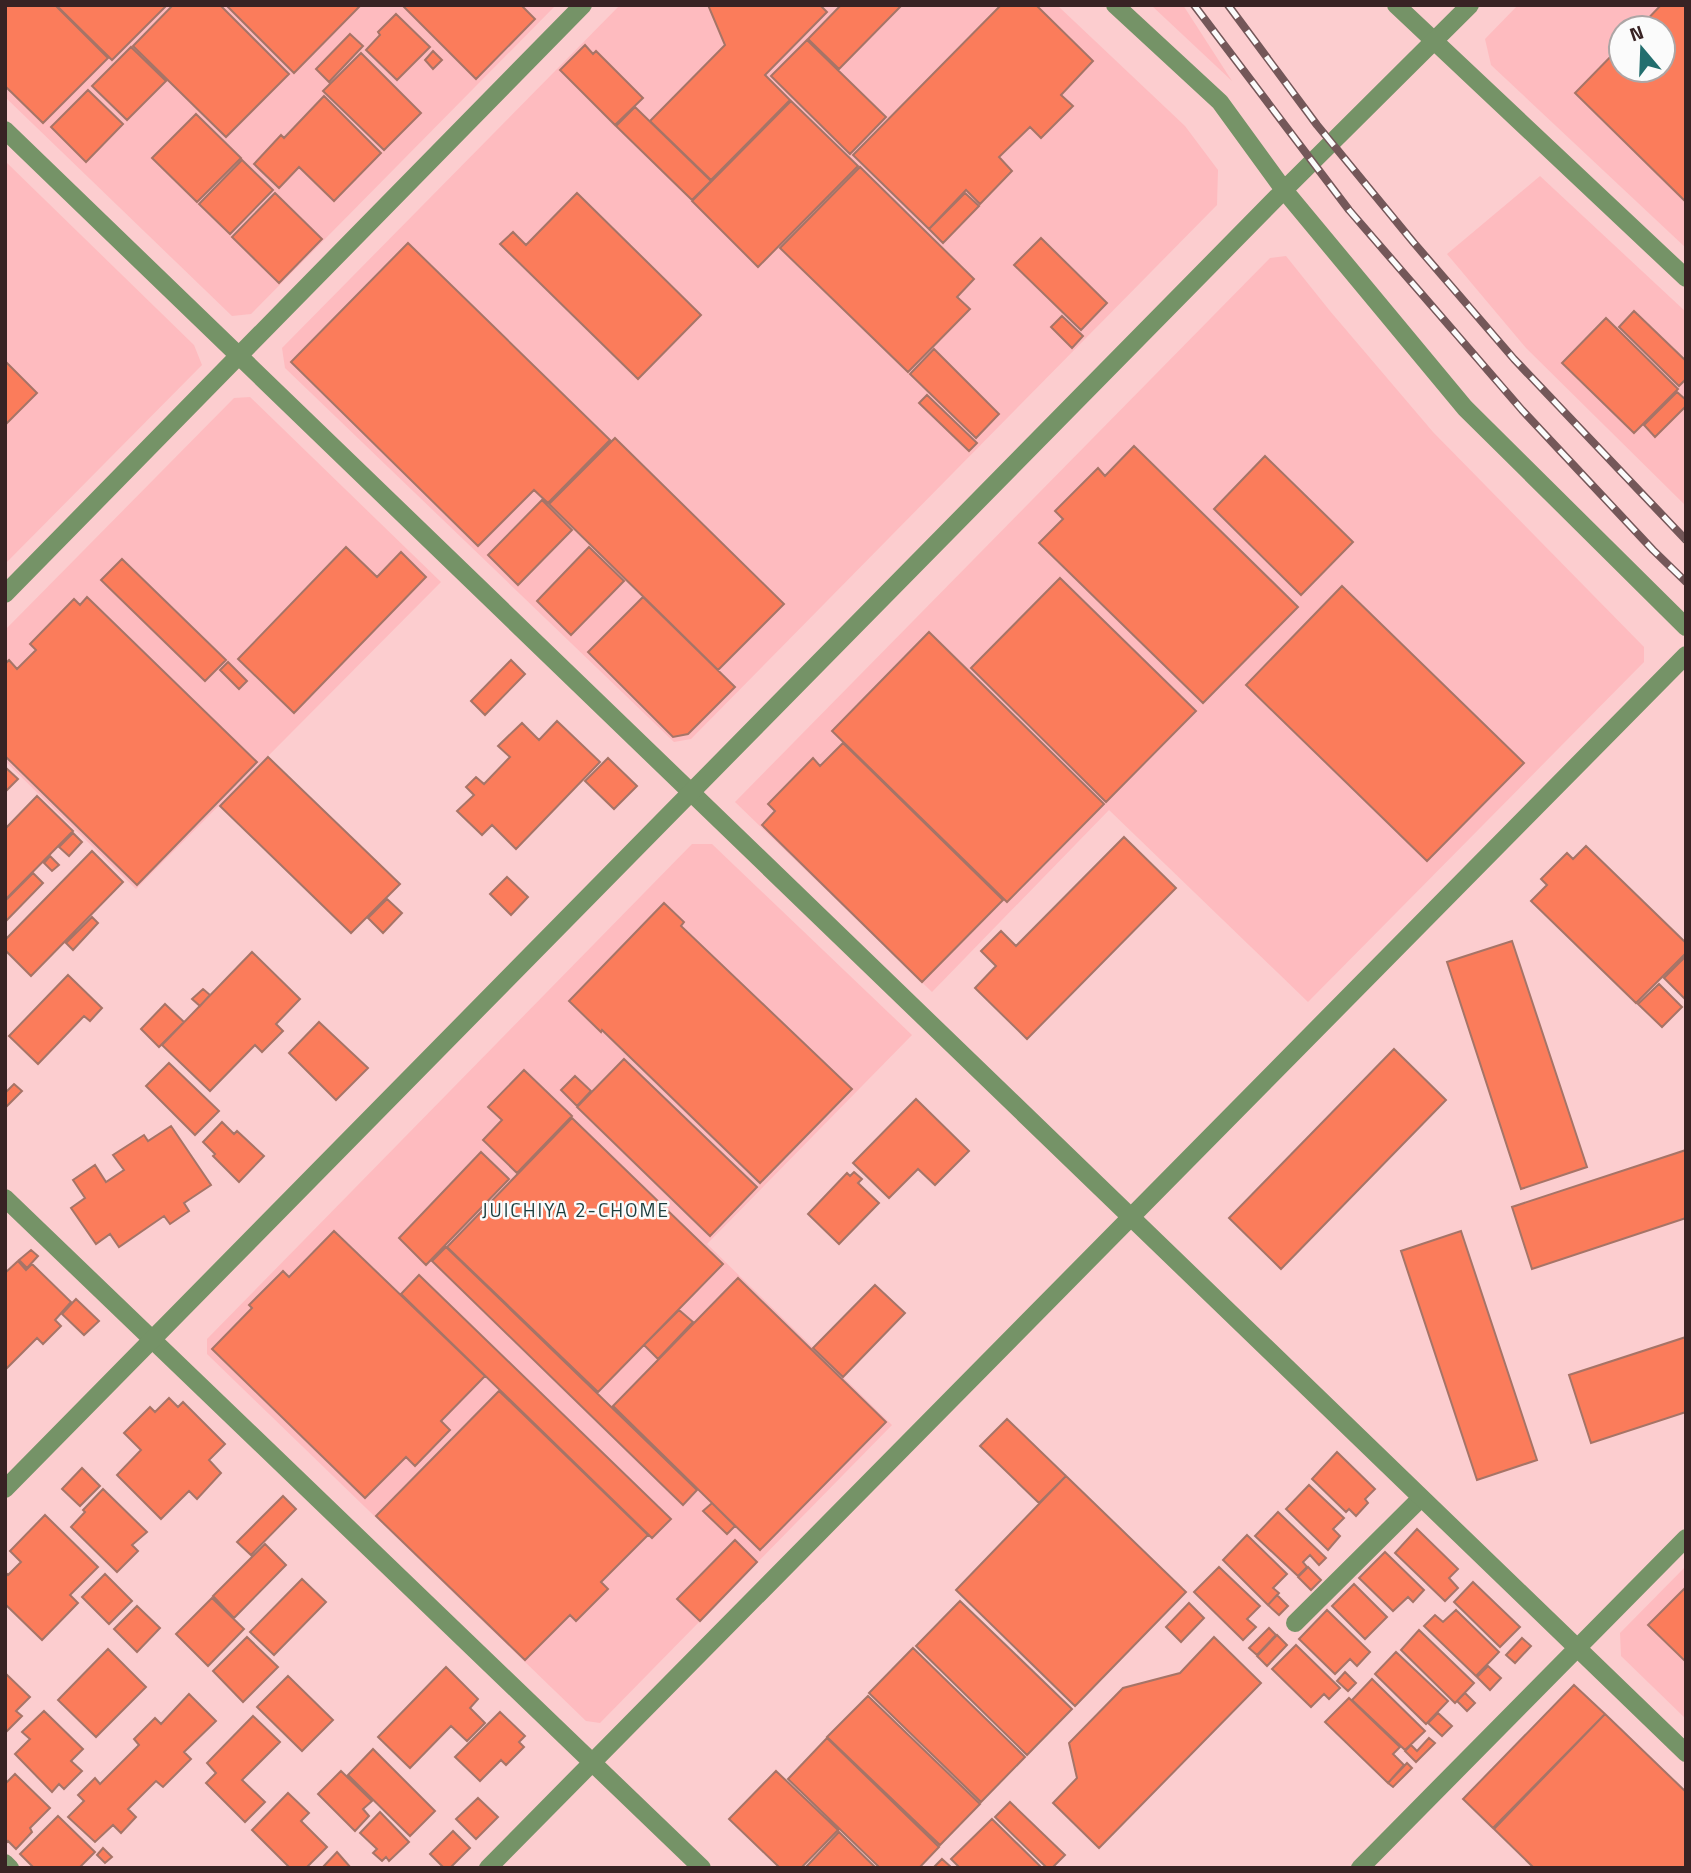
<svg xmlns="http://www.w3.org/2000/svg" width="1691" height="1873" font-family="'Titillium Web',sans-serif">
	<rect width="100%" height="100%" fill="#fccdcf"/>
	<path fill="#febbbf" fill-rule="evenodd" d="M5,5H556L251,314L232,316L5,97Z
		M620,5H1057L1185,126L1218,170L1217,205L691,739L674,742L285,368L282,348Z
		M1151,5H1183L1232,81Z
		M1518,5H1686V248L1491,65L1485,39ZM1621,28H1663V70H1621Z
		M5,161L194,345L202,365L5,564Z
		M1540,176L1686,312V506L1526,348L1447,254Z
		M1286,256L1330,311L1433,432L1644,647V662L1308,1002L1109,810L932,992L735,802L1270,258Z
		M250,397L441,582L136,889L5,761V630L234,398Z
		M692,844H712L912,1035L707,1244L892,1425L600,1723L586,1721L207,1354V1339Z
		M1686,1566V1719L1621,1656L1620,1633Z"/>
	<path fill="#fb7c5b" stroke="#a67467" stroke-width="2" d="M5,5H55L108,58L43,123L5,86Z
		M56,5H167L112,60Z
		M173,5H220L289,74L226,137L133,46Z
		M226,5H361L294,73Z
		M402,5H521L535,19L476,79Z
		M708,5H820L827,12L765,75L790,100L711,180L650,121L725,45Z
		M841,5H902L839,69L808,39Z
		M1001,5H1036L1093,61L1061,95L1073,106L1041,138L1030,127L999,157L1012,171L980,204L966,190L929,229L853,155Z
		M1661,5H1686V202L1575,93L1621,46V70H1663V28H1639Z
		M396,14L430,47L397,80L366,50L380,35L378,32Z
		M350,34L363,46L329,82L316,69Z
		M807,40L886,117L850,154L771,76Z
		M585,45L593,54L596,51L643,98L615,125L560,70Z
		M131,47L166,81L127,120L92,86Z
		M433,51L442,60L433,69L425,60Z
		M361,53L421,113L384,150L323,91Z
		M88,90L123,124L86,162L51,127Z
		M324,96L381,153L334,201L299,167L279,188L254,164L281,135L284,138Z
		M791,101L858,166L758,267L692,201Z
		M635,107L711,181L692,200L616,126Z
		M196,114L241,158L197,202L152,158Z
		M242,160L273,190L230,234L199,204Z
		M860,167L974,279L957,297L970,309L908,372L780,248Z
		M275,193L322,239L279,283L232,237Z
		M577,193L701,315L638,379L500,244L513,232L526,245Z
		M965,193L979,206L943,243L929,229Z
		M1041,238L1107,303L1081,330L1014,265Z
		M408,243L610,440L548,503L534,490L478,546L291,362Z
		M1634,311L1686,361V379L1679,386L1619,327Z
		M1062,316L1083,336L1072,348L1051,327Z
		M1606,318L1678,389L1634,433L1562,363Z
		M934,349L999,414L976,438L910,374Z
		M5,361L37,393L5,425Z
		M1677,392L1686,400V406L1655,437L1644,425Z
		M927,395L977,443L969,451L919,403Z
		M615,438L784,604L718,670L549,504Z
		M1134,446L1298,607L1203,703L1039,543L1063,519L1055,511L1098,468L1105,476Z
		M1265,456L1353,542L1301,595L1214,509Z
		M542,500L572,530L518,585L488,555Z
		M346,547L377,577L401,552L426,577L294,713L238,659Z
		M589,547L624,581L571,635L537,601Z
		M122,559L226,660L205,681L101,580Z
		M1060,578L1196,711L1106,802L971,668Z
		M1342,586L1524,763L1427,861L1246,685Z
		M87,597L257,762L137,885L5,756V664L9,660L17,669L36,650L30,644L74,599L80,605Z
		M643,597L735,687L688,734L673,737L588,652Z
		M929,632L1104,804L1007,902L832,731Z
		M511,660L525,674L485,715L471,701Z
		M228,662L247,681L239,689L220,670Z
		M557,721L600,762L516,849L492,825L482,835L457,811L474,795L466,787L476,777L484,784L510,757L498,746L522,723L539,740Z
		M843,743L1003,900L922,982L762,825L775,811L768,804L813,758L820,766Z
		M268,757L400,884L351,933L220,806Z
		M608,758L637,786L614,809L585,781Z
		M5,767L18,779L5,792Z
		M37,796L73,831L5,900V829Z
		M73,833L82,842L69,856L59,847Z
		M1124,837L1176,888L1027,1039L975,988L996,966L981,951L1001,931L1016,946Z
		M1586,846L1686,943V953L1636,1003L1531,901L1547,885L1541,879L1567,853L1573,859Z
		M92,851L123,882L31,976L5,950V940Z
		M50,856L59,865L52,871L44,863Z
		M33,873L43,883L5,922V901Z
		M507,877L528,897L511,915L490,894Z
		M387,899L402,913L383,933L368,918Z
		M664,903L684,922L681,926L852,1089L760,1183L602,1030L601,1032L569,1001Z
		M92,917L98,923L73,950L66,943Z
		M1512,941L1587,1167L1521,1189L1447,962Z
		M252,952L300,999L276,1024L283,1031L262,1052L255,1045L210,1091L162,1045Z
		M1686,956V1000L1664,978Z
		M68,975L102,1008L90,1021L84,1016L38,1064L9,1036Z
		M1659,984L1682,1007L1662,1027L1638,1004Z
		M203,989L210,995L200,1006L192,999Z
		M165,1004L184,1022L159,1047L141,1029Z
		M319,1022L368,1068L336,1100L289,1053Z
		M1394,1049L1446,1100L1281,1269L1229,1218Z
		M624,1059L757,1187L710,1236L577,1107Z
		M169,1063L219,1111L195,1135L146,1086Z
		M524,1070L572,1116L517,1173L483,1140L502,1120L488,1107Z
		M575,1076L591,1091L577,1106L561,1090Z
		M14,1084L22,1091L5,1108V1093Z
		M916,1099L969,1151L935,1185L918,1169L889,1198L853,1163Z
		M572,1118L723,1264L598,1392L447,1247Z
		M222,1122L234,1134L237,1131L264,1156L239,1182L213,1156L215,1154L203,1142Z
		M171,1126L211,1185L184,1203L189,1211L170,1224L164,1216L119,1247L110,1234L96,1244L71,1208L85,1198L73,1180L95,1165L106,1182L124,1170L113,1155L144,1135L148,1141Z
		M1686,1150V1218L1532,1269L1512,1207Z
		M481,1152L509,1179L426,1265L399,1238Z
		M854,1172L862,1179L858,1183L879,1203L839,1244L808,1214L847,1173L850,1176Z
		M334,1231L485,1376L441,1421L450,1430L415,1466L406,1457L365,1498L212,1349L252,1308L249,1305L283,1271L289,1277Z
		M1461,1231L1537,1460L1477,1480L1401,1251Z
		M446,1247L697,1490L683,1505L432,1261Z
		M31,1250L38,1256L27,1268L19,1260Z
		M18,1261L26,1270L32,1264L71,1302L55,1320L61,1326L43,1344L37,1338L5,1370V1273Z
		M419,1275L671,1519L652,1538L401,1294Z
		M738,1278L886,1422L760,1550L613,1406Z
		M875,1285L905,1313L843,1377L813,1348Z
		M76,1299L99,1321L84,1335L62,1314Z
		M679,1310L693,1322L658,1359L644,1345Z
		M1686,1337V1412L1591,1443L1569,1375Z
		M499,1391L648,1535L601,1582L608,1589L576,1621L570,1615L525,1660L376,1516Z
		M169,1398L178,1407L183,1402L225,1444L209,1460L221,1473L197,1499L189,1491L161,1519L117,1475L141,1450L124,1433L150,1407L155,1412Z
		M1007,1419L1066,1476L1039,1503L980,1446Z
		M1337,1452L1375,1489L1365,1499L1368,1503L1356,1516L1349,1509L1346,1512L1312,1479Z
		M82,1468L100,1486L80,1506L62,1489Z
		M1066,1476L1186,1592L1075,1706L956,1590Z
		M1309,1485L1344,1518L1333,1529L1340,1536L1328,1550L1286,1509Z
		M103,1489L147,1532L132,1545L138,1551L117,1572L71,1527L85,1512L83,1510Z
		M283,1496L296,1509L251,1555L237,1542Z
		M712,1503L735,1526L727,1534L703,1511Z
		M1278,1512L1326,1558L1319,1565L1310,1555L1303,1562L1307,1567L1298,1576L1255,1536Z
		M45,1515L98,1567L70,1595L78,1603L42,1640L5,1604V1572L8,1575L21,1562L10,1551Z
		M1417,1529L1458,1569L1449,1578L1458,1588L1445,1601L1395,1553Z
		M1247,1535L1287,1574L1273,1588L1279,1593L1268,1605L1223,1560Z
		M735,1540L757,1562L700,1621L677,1599Z
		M265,1544L286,1565L234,1618L213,1596Z
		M1385,1552L1424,1590L1413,1602L1408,1597L1393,1611L1359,1578Z
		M1219,1567L1260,1606L1247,1619L1256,1627L1243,1640L1194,1592Z
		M1308,1567L1321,1580L1311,1590L1298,1577Z
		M105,1574L132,1601L109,1624L82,1597Z
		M302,1579L326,1602L274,1655L250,1632Z
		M1473,1582L1520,1627L1500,1647L1454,1602Z
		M1354,1584L1387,1617L1365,1639L1332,1606Z
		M1686,1587V1662L1648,1625Z
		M1277,1595L1288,1606L1279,1615L1268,1605Z
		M212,1598L244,1629L208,1666L176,1634Z
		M960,1601L1072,1709L1027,1755L916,1646Z
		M1189,1603L1204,1618L1181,1642L1166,1627Z
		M137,1606L160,1628L137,1652L114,1629Z
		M1327,1610L1370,1652L1357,1666L1350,1659L1335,1674L1299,1639Z
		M1456,1610L1499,1652L1476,1676L1424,1626L1435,1615L1443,1622Z
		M1269,1628L1276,1635L1257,1655L1249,1648Z
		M1419,1630L1474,1683L1455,1703L1401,1650Z
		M1277,1635L1287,1645L1267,1666L1257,1656Z
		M247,1637L278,1667L243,1702L213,1671Z
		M1214,1637L1261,1683L1099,1848L1053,1803L1077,1778L1069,1743L1123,1688L1180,1673Z
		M1522,1638L1531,1646L1515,1663L1506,1655Z
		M1296,1645L1340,1688L1329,1699L1324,1694L1311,1707L1272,1669Z
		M913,1648L1025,1757L981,1802L869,1693Z
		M108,1649L146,1687L96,1737L58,1700Z
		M1396,1652L1448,1701L1426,1724L1375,1674Z
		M1488,1666L1501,1678L1490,1690L1477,1677Z
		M446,1667L478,1699L470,1708L485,1723L467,1741L451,1726L410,1768L378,1737Z
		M1345,1672L1356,1683L1348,1691L1337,1681Z
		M5,1673L30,1697L16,1711L22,1716L5,1733Z
		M288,1676L333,1720L302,1751L257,1707Z
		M1372,1679L1425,1731L1405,1750L1352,1700Z
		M1574,1685L1605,1714L1493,1828L1463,1799Z
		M1465,1693L1475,1703L1467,1711L1457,1701Z
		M189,1694L216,1721L184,1752L191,1759L163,1787L156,1781L128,1809L136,1817L121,1833L113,1825L95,1842L68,1817L84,1801L78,1795L95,1778L100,1784L139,1745L134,1739L155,1718L161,1724Z
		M868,1696L980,1804L940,1845L827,1737Z
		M1349,1698L1400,1747L1393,1754L1404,1765L1388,1783L1325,1722Z
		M44,1711L83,1749L71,1761L82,1771L64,1789L59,1784L52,1792L15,1754L30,1739L22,1732Z
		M500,1712L525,1736L519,1742L524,1747L506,1765L501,1760L480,1781L455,1757Z
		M1438,1713L1452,1726L1442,1736L1428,1723Z
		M1605,1714L1686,1792V1868H1534L1494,1829Z
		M253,1716L280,1742L242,1780L265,1802L245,1822L206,1783L216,1773L207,1763Z
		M827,1738L939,1847L919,1868H880L788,1779Z
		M1429,1738L1435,1743L1416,1762L1405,1751L1411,1745L1417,1751Z
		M373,1749L435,1811L410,1836L348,1775Z
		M1407,1763L1412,1768L1393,1787L1388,1783Z
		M341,1771L372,1801L363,1809L369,1816L355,1831L318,1794Z
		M776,1771L838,1830L801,1868H780L729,1819Z
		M15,1774L50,1808L30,1828L32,1832L16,1849L8,1841L5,1844V1784Z
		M288,1793L309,1813L301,1821L327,1847L306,1868H290L252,1830Z
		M478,1798L498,1817L476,1839L456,1819Z
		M1010,1802L1065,1855L1052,1868H1047L995,1817Z
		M380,1812L409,1842L389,1861L386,1857L382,1861L373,1853L377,1849L360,1833Z
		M58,1816L95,1852L79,1868H34L20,1854Z
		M992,1819L1042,1868H960L951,1859Z
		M453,1831L470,1848L450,1868H444L430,1854Z
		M839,1832L876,1868H805Z
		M103,1848L112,1857L105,1863L97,1855Z
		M337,1852L351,1868H322Z
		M942,1859L952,1868H933Z"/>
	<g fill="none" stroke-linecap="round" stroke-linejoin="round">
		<path stroke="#759367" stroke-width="18" d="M1295,1623L1421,1498
			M5,1863L10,1868"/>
		<path stroke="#759367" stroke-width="18" d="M1396,5L1686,278
			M5,130L1686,1753
			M5,594L583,5
			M5,1198L702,1868
			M488,1868L1686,655
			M1360,1868L1686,1538"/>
		<path stroke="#759367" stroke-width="18" d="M1115,5L1220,102L1284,190L1465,408L1686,627
			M5,1489L1284,190L1470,5"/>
		<defs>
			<path id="rail" d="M1194,5L1349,210L1522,410L1653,550L1686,582
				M1228,5L1317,125L1414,243L1514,359L1686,540"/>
		</defs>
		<use href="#rail" stroke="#745759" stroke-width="8"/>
		<use href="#rail" stroke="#fbfbfb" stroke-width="5" stroke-dasharray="16" stroke-linecap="butt"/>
	</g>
	<g text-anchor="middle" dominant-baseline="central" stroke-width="5" stroke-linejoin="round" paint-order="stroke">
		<g font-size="19" letter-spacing="2" fill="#1b3d3d" stroke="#fbfbfb">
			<text x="576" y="1209">JUICHIYA 2-CHOME</text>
		</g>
	</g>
	<rect width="1691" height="1873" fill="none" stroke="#382324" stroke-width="14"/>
	<g transform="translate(1642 49) rotate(341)"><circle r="33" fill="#fbfbfb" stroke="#ada5a5" stroke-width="2"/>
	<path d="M0-5L12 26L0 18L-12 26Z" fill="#226e6e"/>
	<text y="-10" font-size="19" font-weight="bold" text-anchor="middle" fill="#382324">N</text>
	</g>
</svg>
